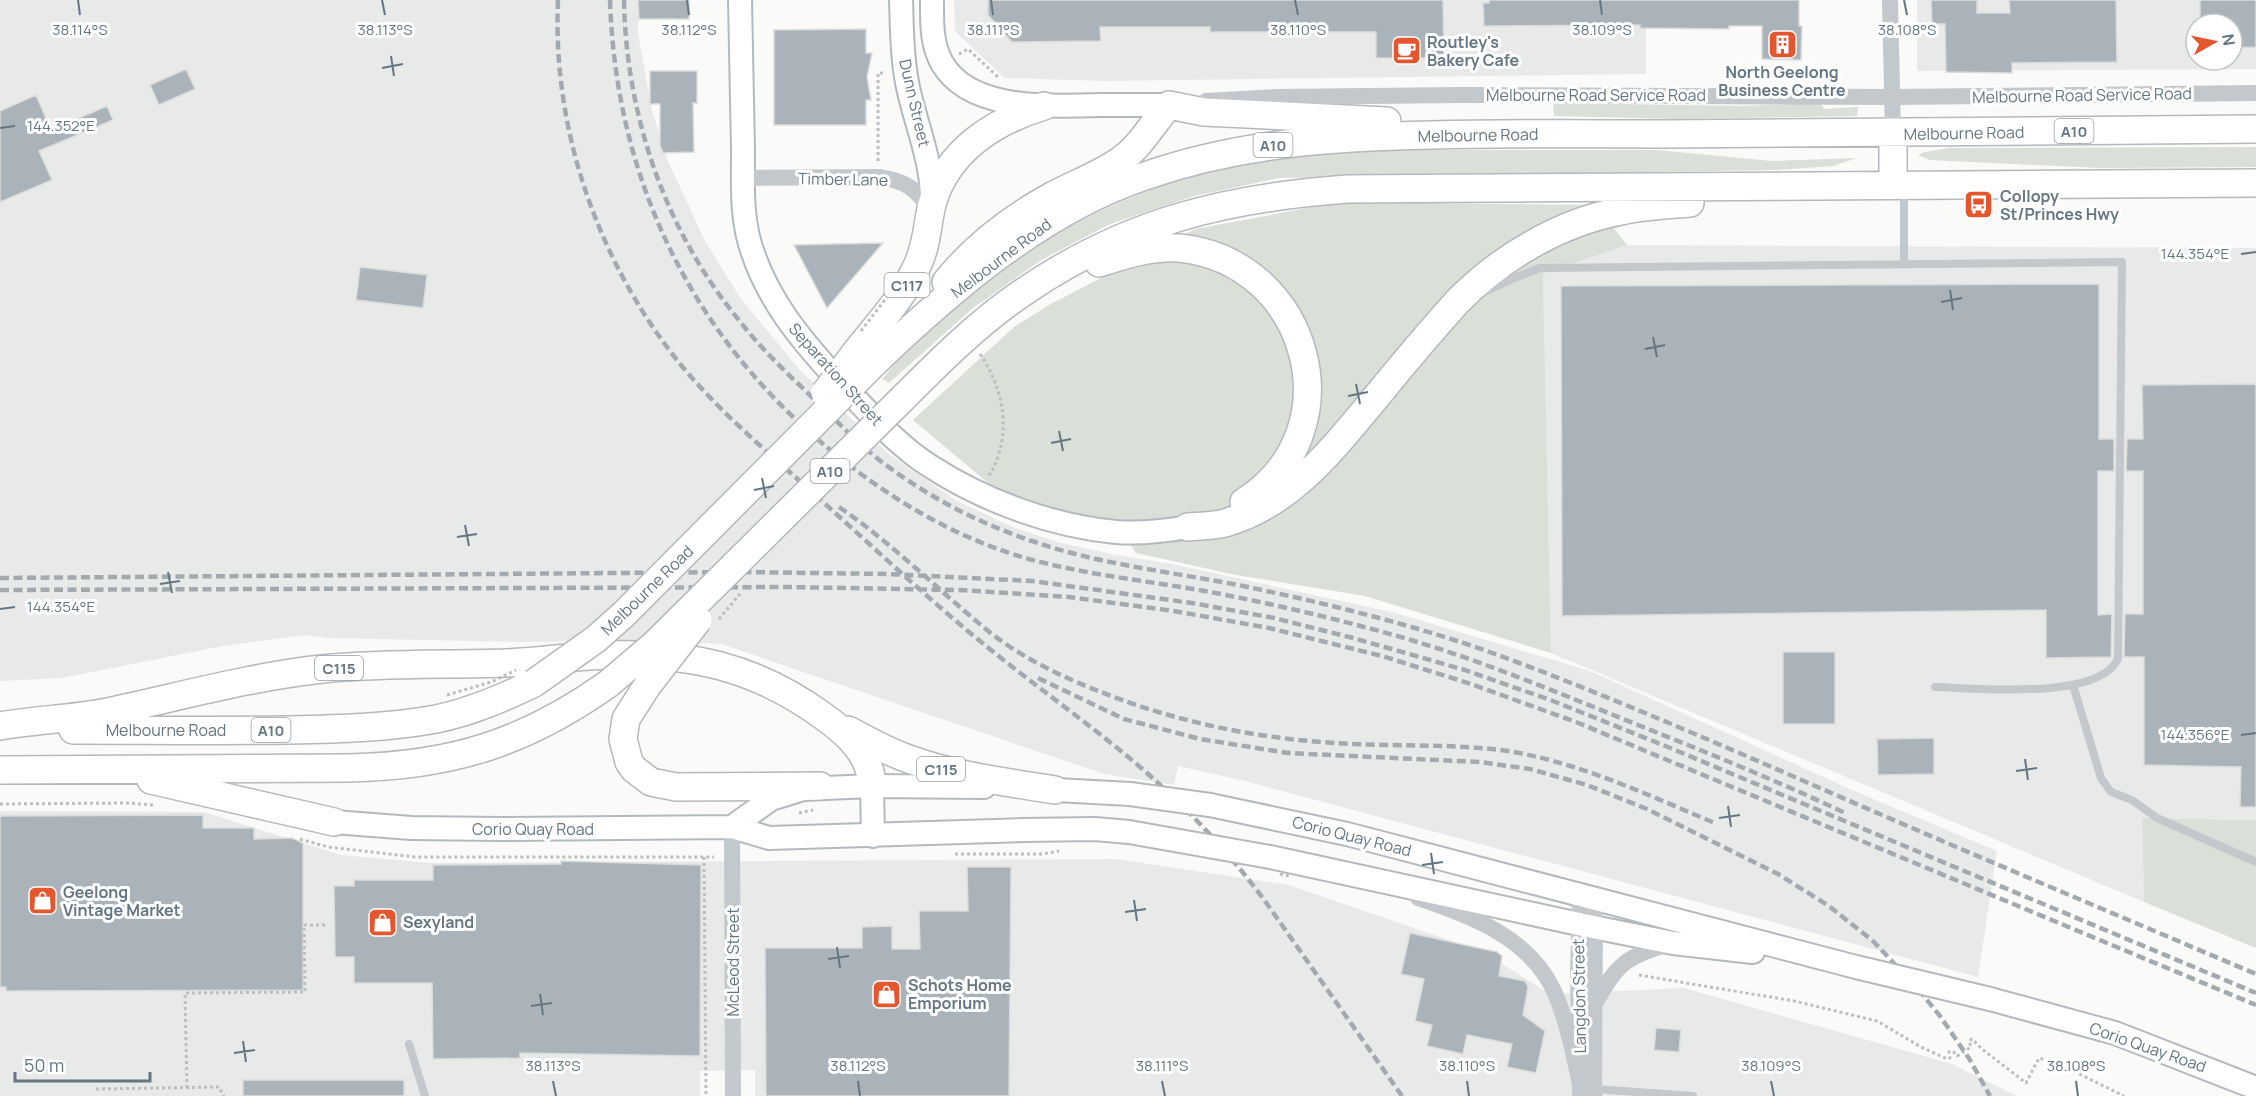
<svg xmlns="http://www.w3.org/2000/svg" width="2256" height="1096" font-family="Manrope,sans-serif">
	<rect width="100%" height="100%" fill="#fafaf8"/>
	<path fill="#e8e9e9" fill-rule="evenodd" d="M0,0H638V33L652,111L668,161L705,241L741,299L799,369L890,455L957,501L1013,527L1057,542L1116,555L1172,564L1392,612L1590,671L1852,790L1997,851L1978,977L1245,781L1178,766L1174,785L1104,774L721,644L668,641L520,642L328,638L305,635L223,646L62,678L0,681Z
		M954,0H1646V74L1105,81L1004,78L955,31Z
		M1917,0H2256V69L1917,71ZM2196,24H2232V60H2196Z
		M1627,245L2256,248V820L2142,818L2144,902L1551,653L1543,274Z
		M0,811L204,812L341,855L431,863L1116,859L1289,885L1483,952L1550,994L1684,988L1952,1064L2017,1096H755V1070L700,1071V1096H0Z"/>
	<path fill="#dadfd7" d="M1553,103L1742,106L1821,103L1824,109L1858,107L1857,116L1675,119L1554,116Z
		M2256,147V167L2100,168L1930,160L1918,155L1925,152L1949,148Z
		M1393,150H1657L1772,161L1857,158L1833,166L1778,170L1279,178L1194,196L1110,224L1041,260L973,308L889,383L882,379C975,266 1118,184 1261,160C1305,152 1349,152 1393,150Z
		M1340,202L1596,205L1627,245L1543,274L1551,653L1365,596L1236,575L1136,553L1116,523L1051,508L993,487L913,420L1014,327L1049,305L1195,229Z
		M2142,818L2256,820V948L2144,902Z"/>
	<path fill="#aab3b9" stroke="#dcdcda" stroke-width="1.5" d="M638,0H689V19H639Z
		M988,0H1443L1444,58H1376V32H1210V27H1100L1101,41L1012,42L988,15Z
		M1489,0H1799V26H1802L1801,60L1762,59V26H1729V29L1640,28V25L1484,26L1483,3H1489Z
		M1931,0H1977V13H2010L2009,0H2116L2117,62L2012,63V73L1946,72L1945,24H1932Z
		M2200,0H2256V47L2232,48V24H2200Z
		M866,29V53H872L867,77L871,100H866V125H774V30Z
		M186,69L195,89L159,105L150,85Z
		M650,71H697V103H693L694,152L663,153L660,145V104H650Z
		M36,95L51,130L107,106L113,120L39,151L52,180L0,202V111Z
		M883,243L827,308L794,245L833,244Z
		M360,267L427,275L423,308L356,300Z
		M2099,284V439H2114V471H2098V615L2112,614L2111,657L2046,658V610L1562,616L1561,286Z
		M2256,384V807H2240L2241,767L2144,765V657H2124L2125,614H2143V471H2126L2127,439H2143L2142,385Z
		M1783,652H1835V724H1783Z
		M1934,738V774L1878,775L1877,739Z
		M203,815V828H254V839L292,838L303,843V990L6,991V987H0V816Z
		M561,861L701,865L700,1056L520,1053V1058L433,1059L432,983H354V957H335L334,886H354V880H433V865L561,864Z
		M967,867H1011L1009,1096H766L765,948H862V927L892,926V949H920L919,911H968Z
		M1410,933L1497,952L1502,956L1499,976L1525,981L1528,987L1523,1015L1545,1031L1536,1073L1507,1067L1512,1044L1467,1035L1463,1054L1427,1046L1432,1025L1415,1021L1424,979L1401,974Z
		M1656,1028L1681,1030L1679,1052L1654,1050Z
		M243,1080H404V1096H243Z"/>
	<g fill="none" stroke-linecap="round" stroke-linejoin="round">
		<defs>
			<path id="secondary" d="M740,0C741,50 742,100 743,150C743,181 741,213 750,244C766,298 800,339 837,379C866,409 895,444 930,466C984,501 1052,526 1116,532C1140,534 1165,531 1188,527
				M901,0C902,31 902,62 909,92C918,130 933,165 932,204
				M932,0C932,21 931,44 942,63C970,112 1052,106 1100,105C1123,105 1146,105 1169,105
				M872,786L873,836
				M1038,789L1130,794
				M1210,805L1347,834L1856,967
				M334,822L411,828L500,829L732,827L769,838L1024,830L1095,829L1129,832
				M732,827L771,799L803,789L872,786L984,787
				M1270,857L1588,926L1673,943L1753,952
				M1990,999L2115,1033L2256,1088"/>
			<path id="trunk" d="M1893,133V185
				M1099,263C1124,255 1152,246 1180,248C1310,262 1356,431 1244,502
				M946,282C975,246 1012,218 1052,196C1074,184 1100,175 1121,160C1141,146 1153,123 1169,105L1204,112L1387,121
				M856,352C877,325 903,298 917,266C927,246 927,225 932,204C947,151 994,121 1044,106
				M872,365C950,290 1041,211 1145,176C1239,143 1334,137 1432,135C1510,133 1588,134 1666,134C1862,134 2059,132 2256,129
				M903,398C940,361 978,323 1022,293C1125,222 1225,198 1347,189L2256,183
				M1188,527C1200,526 1213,526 1225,523C1292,504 1335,446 1377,396C1403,364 1430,332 1457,302C1500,258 1560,222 1621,211C1643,206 1667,205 1690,203
				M647,686L626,719L623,739L629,762L634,769L651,782L676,787L820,786
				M0,726C34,720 69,719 102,713C175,698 248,677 322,669C383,663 444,665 505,663C539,662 573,656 607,655C689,652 756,667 823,716C847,733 871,754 872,786
				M73,730C144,730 216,731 287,730C336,729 388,728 436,719C471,712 503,698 534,683
				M848,730C867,740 886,751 906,758C954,776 1005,782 1055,790
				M0,770L349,768C451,766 525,743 608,684
				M151,780L334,822"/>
		</defs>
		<use href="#secondary" stroke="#b3babf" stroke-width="26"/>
		<use href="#trunk" stroke="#b4b9bd" stroke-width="30"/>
		<path stroke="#bbbfc2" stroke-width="3" stroke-dasharray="3 3" stroke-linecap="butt" d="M959,54L968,49L999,78
			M878,161V73H885
			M980,354C1005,390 1013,439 988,477
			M0,804L129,803L154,805
			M799,813L813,810
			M300,839L328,847L415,857H714
			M955,854H1042L1059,851
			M704,857L706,1096
			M1639,975L1794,1001L1877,1021L1921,1047L1947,1059L1950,1058L1949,1052L1953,1051L1957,1056L1971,1047L1969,1041L1972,1039L1982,1049L2026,1083L2039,1058L2057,1063L2124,1096
			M187,1088L185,993L305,992L304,925H326
			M96,1089L219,1087L224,1096"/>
		<path stroke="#c3c8cc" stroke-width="8" d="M1904,264V188
			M1486,291L1514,278L1540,268L2122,262L2118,659C2098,701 1976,688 1935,687
			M2073,685L2101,778L2111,792L2132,800L2157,818L2256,862
			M409,1044L425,1096
			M1594,1089L1693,1096"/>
		<path stroke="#c3c8cc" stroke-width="16" d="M1890,0L1893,133
			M1206,101L1277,97L1460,95L1891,97L2256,93
			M743,178L879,177C906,181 915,188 931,210
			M732,827L733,1096
			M1580,896L1578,971L1580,1096
			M1418,898C1471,916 1529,937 1554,991C1567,1020 1573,1053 1580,1084
			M1595,1004C1616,965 1626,956 1669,944
			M1594,1096L1595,900"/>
		<use href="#secondary" stroke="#fff" stroke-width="22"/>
		<use href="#trunk" stroke="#fff" stroke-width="27"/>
		<path stroke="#a2aab0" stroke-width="4.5" stroke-dasharray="9 4.5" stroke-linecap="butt" d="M558,0C552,131 599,264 681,365C723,416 775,458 823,502C873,547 923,594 975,637C1021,675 1070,710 1116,747C1172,792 1222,843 1265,901L1402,1096
			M610,0C616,188 699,350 848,464C900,505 961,539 1025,558C1082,574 1141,580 1199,590C1271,603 1342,620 1411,640C1494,665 1573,699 1653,731C1718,757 1782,783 1845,813
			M624,0C626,115 665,230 738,319C761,349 788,374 815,400C837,421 858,444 882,462C928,497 980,524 1035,542C1102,565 1173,572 1243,586C1329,604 1415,625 1498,655C1628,703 1755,760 1882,815C2007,869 2131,921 2256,974
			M839,507C893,544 937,589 987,630C1020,657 1062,677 1101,692C1176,722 1255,738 1335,743C1393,747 1451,743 1508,751C1581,763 1650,796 1717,824
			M0,578L740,572L888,574L1032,581L1192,603L1274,618L1353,638L1465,670L1553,701L1663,745L2256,993
			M0,590L787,587L961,590L1069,597L1174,611L1269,628L1382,656L1471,684L1576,722L2256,1005
			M1038,678L1124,719L1200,739L1288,753L1480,762L1530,769L1587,785L1647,809L1778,874L1829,906L1873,941L1918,989L1940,1016L1970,1060L1990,1096"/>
		<defs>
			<path id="secondary-bridge" d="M1130,794L1210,805
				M1129,832L1270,857
				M1856,967L1990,999"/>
			<path id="trunk-bridge" d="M825,393L856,352
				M534,683L596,639L624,614L872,365
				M608,684L655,644L903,398
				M647,686L698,620"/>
		</defs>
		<use href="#secondary-bridge" stroke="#b3babf" stroke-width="26" stroke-linecap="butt"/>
		<use href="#trunk-bridge" stroke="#b4b9bd" stroke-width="30" stroke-linecap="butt"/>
		<path stroke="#bbbfc2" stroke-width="3" stroke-dasharray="3 3" stroke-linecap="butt" d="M861,331L887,297
			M719,619L740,594
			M447,695L491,682L516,670
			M1280,874L1290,876"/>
		<use href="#secondary-bridge" stroke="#fff" stroke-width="22"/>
		<use href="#trunk-bridge" stroke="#fff" stroke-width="27"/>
	</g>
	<path fill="none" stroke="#657683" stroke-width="2" d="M78,0L80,15M382,0L385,15M687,0L689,15M991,0L993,15M1295,0L1298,15M1600,0L1602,15M1904,0L1907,15M391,56L394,76M382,68L403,64M0,128L15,126M2241,254L2256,252M1950,290L1953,310M1941,302L1962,298M1653,337L1657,357M1645,349L1665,345M1356,384L1360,404M1348,396L1368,392M1059,431L1063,451M1051,443L1071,439M762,478L766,498M754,490L774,486M465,525L469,546M457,537L477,534M168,572L172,593M160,584L180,581M0,609L15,607M2241,735L2256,733M2025,759L2028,780M2016,771L2037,768M1728,806L1731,827M1719,818L1740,815M1431,853L1434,874M1422,865L1443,862M1134,900L1137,921M1125,912L1146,909M837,947L840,968M828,959L849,956M540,994L543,1015M531,1006L552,1003M243,1041L246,1062M234,1053L255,1050M553,1081L556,1096M858,1081L860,1096M1162,1081L1165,1096M1467,1081L1469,1096M1771,1081L1774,1096M2076,1081L2078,1096"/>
	<defs>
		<symbol id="building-square" viewBox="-11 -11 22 22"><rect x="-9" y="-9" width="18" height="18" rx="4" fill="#e4572e" stroke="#fff"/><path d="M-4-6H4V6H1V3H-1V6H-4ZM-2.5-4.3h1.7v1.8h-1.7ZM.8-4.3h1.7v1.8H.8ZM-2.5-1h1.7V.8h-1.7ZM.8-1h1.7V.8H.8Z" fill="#fff"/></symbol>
		<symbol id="cafe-square" viewBox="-11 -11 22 22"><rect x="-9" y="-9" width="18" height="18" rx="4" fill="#e4572e" stroke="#fff"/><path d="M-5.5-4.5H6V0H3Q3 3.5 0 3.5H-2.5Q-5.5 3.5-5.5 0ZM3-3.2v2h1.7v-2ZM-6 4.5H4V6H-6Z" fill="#fff"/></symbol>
		<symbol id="bus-square" viewBox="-11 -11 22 22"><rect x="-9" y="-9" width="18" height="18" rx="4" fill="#e4572e" stroke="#fff"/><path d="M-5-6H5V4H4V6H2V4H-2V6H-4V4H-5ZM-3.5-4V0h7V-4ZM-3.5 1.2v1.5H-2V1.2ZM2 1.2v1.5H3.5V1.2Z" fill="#fff"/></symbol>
		<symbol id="shop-square" viewBox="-11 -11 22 22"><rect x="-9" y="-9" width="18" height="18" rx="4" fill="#e4572e" stroke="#fff"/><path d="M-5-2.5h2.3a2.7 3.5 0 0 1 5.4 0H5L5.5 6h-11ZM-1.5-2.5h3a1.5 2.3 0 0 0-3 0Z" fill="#fff"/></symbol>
	</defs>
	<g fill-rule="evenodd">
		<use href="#building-square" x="1766" y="28" width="33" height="33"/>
		<use href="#cafe-square" x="1390" y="34" width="33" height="33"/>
		<use href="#bus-square" x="1962" y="188" width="33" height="33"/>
		<use href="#shop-square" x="26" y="884" width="33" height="33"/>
		<use href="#shop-square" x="366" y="906" width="33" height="33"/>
		<use href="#shop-square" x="870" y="978" width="33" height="33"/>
	</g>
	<g text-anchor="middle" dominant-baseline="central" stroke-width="6" stroke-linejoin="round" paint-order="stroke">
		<g fill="#fff" stroke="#939fa8" stroke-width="1.5">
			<rect x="2054.5" y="119" width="39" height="24" rx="4.5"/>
			<rect x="1253.5" y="133" width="39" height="24" rx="4.5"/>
			<rect x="884.5" y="273" width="45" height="24" rx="4.5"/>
			<rect x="810.5" y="459" width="39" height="24" rx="4.5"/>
			<rect x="315" y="656" width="48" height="24" rx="4.5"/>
			<rect x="251.5" y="718" width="39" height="24" rx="4.5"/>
			<rect x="917" y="757" width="48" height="24" rx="4.5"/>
		</g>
		<g font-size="15" font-weight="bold" fill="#657683">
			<text x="2074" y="131">A10</text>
			<text x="1273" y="145">A10</text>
			<text x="907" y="285">C117</text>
			<text x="830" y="471">A10</text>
			<text x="339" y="668">C115</text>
			<text x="271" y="730">A10</text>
			<text x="941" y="769">C115</text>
		</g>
		<g font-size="16" font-weight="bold" fill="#657683" stroke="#fff" text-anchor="start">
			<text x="1427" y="42">Routley's<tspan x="1427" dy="18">Bakery Cafe</tspan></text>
			<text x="1782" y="72" text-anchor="middle">North Geelong<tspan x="1782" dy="18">Business Centre</tspan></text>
			<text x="2000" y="196">Collopy<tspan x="2000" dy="18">St/Princes Hwy</tspan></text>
			<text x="63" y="892">Geelong<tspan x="63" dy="18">Vintage Market</tspan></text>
			<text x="403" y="922">Sexyland</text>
			<text x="908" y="985">Schots Home<tspan x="908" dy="18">Emporium</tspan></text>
		</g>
		<g font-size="16" fill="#657683" stroke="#fff">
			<text x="1596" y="95">Melbourne Road Service Road</text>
			<text transform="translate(2082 95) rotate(-1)">Melbourne Road Service Road</text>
			<text transform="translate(915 103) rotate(77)">Dunn Street</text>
			<text transform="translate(1964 133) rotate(-1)">Melbourne Road</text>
			<text transform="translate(1478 135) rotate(-1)">Melbourne Road</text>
			<text transform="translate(843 179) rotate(1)">Timber Lane</text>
			<text transform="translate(1001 258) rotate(-37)">Melbourne Road</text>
			<text transform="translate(836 374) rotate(48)">Separation Street</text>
			<text transform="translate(647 590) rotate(-44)">Melbourne Road</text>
			<text x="166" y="730">Melbourne Road</text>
			<text x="533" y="829">Corio Quay Road</text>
			<text transform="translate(1352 836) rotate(14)">Corio Quay Road</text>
			<text transform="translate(733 962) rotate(-90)">McLeod Street</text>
			<text transform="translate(1579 996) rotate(-91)">Langdon Street</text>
			<text transform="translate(2148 1047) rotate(19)">Corio Quay Road</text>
		</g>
	</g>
	<g font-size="15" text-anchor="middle" fill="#657683" stroke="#fff" stroke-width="6" stroke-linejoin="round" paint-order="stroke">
		<text x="1907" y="35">38.108°S</text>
		<text x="80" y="35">38.114°S</text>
		<text x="385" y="35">38.113°S</text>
		<text x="689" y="35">38.112°S</text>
		<text x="993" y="35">38.111°S</text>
		<text x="1298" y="35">38.110°S</text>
		<text x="1602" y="35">38.109°S</text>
		<text x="61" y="131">144.352°E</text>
		<text x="2195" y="259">144.354°E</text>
		<text x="61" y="612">144.354°E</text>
		<text x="2195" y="740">144.356°E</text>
		<text x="553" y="1071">38.113°S</text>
		<text x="858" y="1071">38.112°S</text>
		<text x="1162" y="1071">38.111°S</text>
		<text x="1467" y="1071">38.110°S</text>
		<text x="1771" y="1071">38.109°S</text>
		<text x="2076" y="1071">38.108°S</text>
	</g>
	<g transform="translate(2214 42) rotate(81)"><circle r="28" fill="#ffffff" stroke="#c1c8cd" stroke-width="1.5"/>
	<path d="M0-4.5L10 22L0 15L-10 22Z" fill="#e4572e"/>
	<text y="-9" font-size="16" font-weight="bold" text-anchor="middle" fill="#657683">N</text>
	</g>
	<path d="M15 1072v9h135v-9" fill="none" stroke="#657683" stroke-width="3"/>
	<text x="24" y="1072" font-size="18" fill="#657683" stroke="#ffffff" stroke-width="4.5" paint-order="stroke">50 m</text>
</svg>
